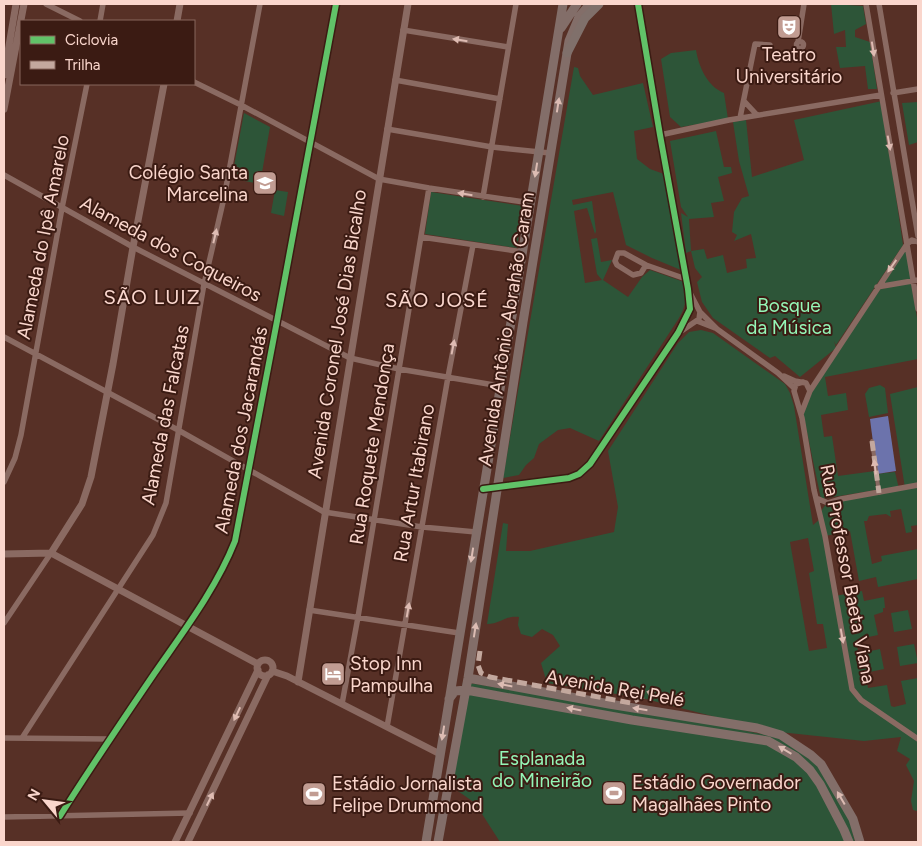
<svg xmlns="http://www.w3.org/2000/svg" width="922" height="846" font-family="Figtree,sans-serif">
	<rect width="100%" height="100%" fill="#573026"/>
	<path fill="#2d5538" fill-rule="evenodd" d="M831,4L863,6L866,24L855,30V37L870,42L877,89H868L865,66L840,68L836,47H846L845,30L834,34Z
		M696,50C699,67 707,86 724,93L728,119L681,127L670,117L661,59L671,53Z
		M574,67L578,68L580,76L593,95L643,83L653,127L634,131L637,159L650,169L664,174L681,270L652,258L626,245L613,192L572,200L573,205L592,201L596,231L595,234L587,208L574,211L585,283L602,280L597,274L591,239L597,238L601,262L612,260L603,280L628,297L642,277L650,270L684,282C686,297 687,305 679,318L599,441L570,428L558,430L539,444L534,458L526,465L519,475L503,478Z
		M882,101L903,245L836,345L834,341L836,348L800,377L775,356L770,358L713,318L702,302L697,282L702,277L695,268L691,251L686,253L681,213L688,217L681,207L670,141L716,131L724,167H731L732,173L718,177L724,201L711,203L714,217L689,219L691,251L704,249L707,259L723,255L727,273L747,268L746,259L756,258L751,234L734,241L737,235L732,232L734,212L742,198L749,196L739,161L733,122L746,120L752,177L804,160L794,120Z
		M918,102V142L909,145L902,103Z
		M244,113L270,127L260,184L240,180L234,166Z
		M275,190L288,192L284,216L271,213Z
		M431,192L523,206L517,248L425,234Z
		M907,244L913,281L877,287Z
		M911,282L918,324V359L825,377L828,396L846,393L848,410L821,415L824,437L832,436L838,476L875,471L876,490L821,499L803,413L808,396L877,290Z
		M701,330L713,333L785,384L790,393L794,406L813,525L820,519C819,513 823,507 828,503L878,493L876,474L895,472L899,489L905,488L890,394L918,387V525L911,526L912,532L906,533L901,509L890,511L891,517L886,514L869,516L867,521H864L872,564L882,561L881,556L918,549V579L878,587L876,577L859,581L850,531L825,536L835,596L862,591L864,601L884,597L885,608H883V612L874,615L878,635L859,639V641H856L858,651H860L861,653L880,649L884,669L865,673L868,688L887,685L891,706L894,707L906,704L901,681L918,678V811H917L913,810L911,801L914,781L906,765L910,759L897,751L901,737L864,741L770,731L642,698L547,683L541,663L560,646L553,635L542,629L532,637L521,634L518,625L519,617C505,615 501,624 487,624L503,523L508,524L506,551H530L614,532L618,507L608,451L678,343L689,332ZM808,538L814,571L809,573L817,624H823L827,648L809,651L790,542Z
		M880,385L885,388L888,413L869,417L865,394L869,388Z
		M908,610L912,629L894,632L891,613Z
		M914,644L918,663L900,666L897,647Z
		M463,682L692,720L777,737L818,764L850,822L855,842H500L475,803L445,782Z"/>
	<path fill="#6c73ac" d="M888,416L896,471L877,474L870,419Z"/>
	<g fill="none" stroke-linecap="round" stroke-linejoin="round">
		<path stroke="#8a6a62" stroke-width="4" d="M872,441L879,493"/>
		<path stroke="#8a6a62" stroke-width="5.5" d="M46,4L80,21
			M866,4L918,309
			M879,4L918,236
			M100,21L103,4
			M403,30L508,47
			M796.5 45a3.5 3.5 0 1 1 7 0a3.5 3.5 0 1 1-7 0Z
			M798,42L804,4
			M395,80L500,99
			M194,82L241,105L379,179L429,188L531,203
			M893,93L918,89
			M744,101L757,115
			M740,118L755,44L770,45
			M387,129L492,147L550,153
			M660,135L729,120L881,95
			M4,175L133,247L350,358L399,369L500,386
			M483,197L516,4
			M421,237L523,252
			M646,265L641,273L633,275L617,265L615,261L618,253H624L646,265L686,279
			M877,287L918,280
			M690,293L700,312L717,329L778,373L794,388
			M697,321L715,328
			M680,332L699,319L700,312
			M4,337L178,430L324,512L422,527L476,532
			M784,376L795,381L806,383L810,391
			M803,382L796,384L794,391L802,418L814,490L825,536L852,689L861,700L918,739
			M801,414L810,391L907,244L912,240L918,242
			M4,482L15,458L21,435L62,208L87,84
			M483,489L569,478L579,474L590,464L678,333L690,309L688,289L660,135L638,4
			M816,498L828,503L841,499L918,485
			M309,610L459,633
			M4,623L51,553
			M342,704L358,617L429,188
			M387,727L448,377L473,245
			M4,738L109,739
			M22,738L153,535L166,503L204,284L224,198L260,4
			M60,816C90,768 122,721 154,674C183,632 216,589 235,541L277,321L336,4
			M4,817L190,813"/>
		<path stroke="#8a6a62" stroke-width="7" d="M177,21L180,4
			M4,75L16,4
			M4,109L24,4
			M51,553L82,504L91,477L113,364L133,247L164,84
			M4,554L51,553L258,664
			M257 668a8 8 0 1 1 16 0a8 8 0 1 1-16 0Z
			M272,671L287,676L440,754
			M298,682L408,4
			M175,842L258,670
			M188,842L268,675"/>
		<path stroke="#836e69" stroke-width="9" d="M561,28L577,4
			M468,678L609,704L757,728L781,735L811,755L821,764L853,819L860,842
			M449,699L455,691L466,690L632,720L768,741L796,757L810,770L820,784L844,830L849,842
			M426,842L563,4
			M438,842L468,678L523,322L569,41L579,17L590,4"/>
		<path stroke="#80706b" stroke-width="9" d="M567,53L585,18L599,4"/>
		<path stroke="#c3a89e" stroke-width="5" stroke-dasharray="10 5" stroke-linecap="butt" d="M872,441L879,493
			M480,651L478,665L481,673L490,677L631,703L654,690"/>
		<defs>
			<path id="cycleway" d="M483,489L569,478L579,474L590,464L678,333L690,309L688,289L660,135L638,4
				M60,816C90,768 122,721 154,674C183,632 216,589 235,541L277,321L336,4"/>
		</defs>
		<use href="#cycleway" stroke="#3b1b13" stroke-width="9"/>
		<use href="#cycleway" stroke="#61c268" stroke-width="6"/>
	</g>
	<defs><path id="oneway-solid" d="M-6-.8H1V-3.2L6.5 0L1 3.2V.8H-6Z" transform="scale(1.25)"/></defs>
	<g fill="#debbb2">
		<use href="#oneway-solid" transform="translate(460 40) rotate(-171)"/>
		<use href="#oneway-solid" transform="translate(873 49) rotate(81)"/>
		<use href="#oneway-solid" transform="translate(889 143) rotate(80)"/>
		<use href="#oneway-solid" transform="translate(465 194) rotate(-171)"/>
		<use href="#oneway-solid" transform="translate(215 236) rotate(-77)"/>
		<use href="#oneway-solid" transform="translate(892 266) rotate(125)"/>
		<use href="#oneway-solid" transform="translate(453 347) rotate(-79)"/>
		<use href="#oneway-solid" transform="translate(875 467) rotate(-97)"/>
		<use href="#oneway-solid" transform="translate(408 610) rotate(-80)"/>
		<use href="#oneway-solid" transform="translate(842 636) rotate(80)"/>
		<use href="#oneway-solid" transform="translate(237 714) rotate(115)"/>
		<use href="#oneway-solid" transform="translate(210 799) rotate(-64)"/>
	</g>
	<g fill="#dcbcb3">
		<use href="#oneway-solid" transform="translate(558 105) rotate(-81)"/>
		<use href="#oneway-solid" transform="translate(536 170) rotate(99)"/>
		<use href="#oneway-solid" transform="translate(472 555) rotate(99)"/>
		<use href="#oneway-solid" transform="translate(475 630) rotate(-81)"/>
		<use href="#oneway-solid" transform="translate(505 685) rotate(-169)"/>
		<use href="#oneway-solid" transform="translate(574 709) rotate(-169)"/>
		<use href="#oneway-solid" transform="translate(640 709) rotate(-171)"/>
		<use href="#oneway-solid" transform="translate(443 733) rotate(99)"/>
		<use href="#oneway-solid" transform="translate(785 750) rotate(-149)"/>
		<use href="#oneway-solid" transform="translate(841 798) rotate(-120)"/>
	</g>
	<defs>
		<symbol id="theatre-square" viewBox="-11 -11 22 22"><rect x="-9" y="-9" width="18" height="18" rx="4" fill="#c19c92" stroke="#3b1b13"/><path d="M-5-5.5Q0-4 5-5.5V0Q5 5 0 6Q-5 5-5 0ZM-3.3-2.5H-1v1.5H-3.3ZM1-2.5H3.3v1.5H1ZM-2.8 1Q0 5.5 2.8 1Z" fill="#fff"/></symbol>
		<symbol id="school-square" viewBox="-11 -11 22 22"><rect x="-9" y="-9" width="18" height="18" rx="4" fill="#c19c92" stroke="#3b1b13"/><path d="M0-5L7-2L0 1L-7-2ZM-4 1L0 2.5L4 1V4Q0 6-4 4Z" fill="#fff"/></symbol>
		<symbol id="hotel-square" viewBox="-11 -11 22 22"><rect x="-9" y="-9" width="18" height="18" rx="4" fill="#c19c92" stroke="#3b1b13"/><path d="M-6-4.5h1.5V1H6V5H4.5V3h-9V5H-6ZM-4 0a1.8 1.8 0 1 1 3.6 0ZM.5 0V-2.5h3Q6-2.5 6 0Z" fill="#fff"/></symbol>
		<symbol id="stadium-square" viewBox="-11 -11 22 22"><rect x="-9" y="-9" width="18" height="18" rx="4" fill="#c19c92" stroke="#3b1b13"/><path d="M0-5a6.5 5 0 1 0 0 10a6.5 5 0 1 0 0-10ZM-3.5-1.8h7v3.6h-7Z" fill="#fff"/></symbol>
	</defs>
	<g fill-rule="evenodd">
		<use href="#theatre-square" x="775" y="13" width="28" height="28"/>
		<use href="#school-square" x="251" y="169" width="28" height="28"/>
		<use href="#hotel-square" x="319" y="660" width="28" height="28"/>
		<use href="#stadium-square" x="600" y="779" width="28" height="28"/>
		<use href="#stadium-square" x="300" y="780" width="28" height="28"/>
	</g>
	<g text-anchor="middle" dominant-baseline="central" stroke-width="4" stroke-linejoin="round" paint-order="stroke">
		<g font-size="19" fill="#fad6cc" stroke="#3b1b13" text-anchor="start">
			<text x="789" y="54" text-anchor="middle">Teatro<tspan x="789" dy="22">Universitário</tspan></text>
			<text x="248" y="172" text-anchor="end">Colégio Santa<tspan x="248" dy="22">Marcelina</tspan></text>
			<text x="350" y="663">Stop Inn<tspan x="350" dy="22">Pampulha</tspan></text>
			<text x="632" y="782">Estádio Governador<tspan x="632" dy="22">Magalhães Pinto</tspan></text>
			<text x="332" y="783">Estádio Jornalista<tspan x="332" dy="22">Felipe Drummond</tspan></text>
		</g>
		<g font-size="19" fill="#fad6cc" stroke="#3b1b13">
			<text transform="translate(43 237) rotate(-79)">Alameda do Ipê Amarelo</text>
			<text transform="translate(171 249) rotate(28)">Alameda dos Coqueiros</text>
			<text transform="translate(506 329) rotate(-81)">Avenida Antônio Abrahão Caram</text>
			<text transform="translate(337 334) rotate(-81)">Avenida Coronel José Dias Bicalho</text>
			<text transform="translate(165 415) rotate(-79)">Alameda das Falcatas</text>
			<text transform="translate(241 430) rotate(-79)">Alameda dos Jacarandás</text>
			<text transform="translate(372 444) rotate(-81)">Rua Roquete Mendonça</text>
			<text transform="translate(414 483) rotate(-80)">Rua Artur Itabirano</text>
			<text transform="translate(848 574) rotate(79)">Rua Professor Baeta Viana</text>
			<text transform="translate(615 688) rotate(10)">Avenida Rei Pelé</text>
		</g>
		<g font-size="19" fill="#94f5b6" stroke="#3b1b13">
			<text x="789" y="305">Bosque<tspan x="789" dy="22">da Música</tspan></text>
			<text x="542" y="758">Esplanada<tspan x="542" dy="22">do Mineirão</tspan></text>
		</g>
		<g font-size="20" letter-spacing="1" fill="#fcd8cf" stroke="#3b1b13">
			<text x="152" y="297">SÃO LUIZ</text>
			<text x="437" y="300">SÃO JOSÉ</text>
		</g>
	</g>
	<rect width="922" height="846" fill="none" stroke="#fad6cc" stroke-width="10"/>
	<rect x="20" y="20" width="175" height="65" fill="#3b1b13" stroke="#87665d"/>
	<rect x="30" y="36" width="25" height="8" fill="#61c268" stroke="#87665d"/>
	<text x="65" y="45" font-size="15" fill="#fad6cc">Ciclovia</text>
	<rect x="30" y="61" width="25" height="8" fill="#c3a89e" stroke="#87665d"/>
	<text x="65" y="70" font-size="15" fill="#fad6cc">Trilha</text>
	<g transform="translate(45 801) rotate(299)" stroke="#3b1b13" stroke-width="4" paint-order="stroke">
	<path d="M0-4L9 19L0 12L-9 19Z" fill="#fad6cc"/>
	<text y="-8" font-size="14" font-weight="bold" text-anchor="middle" fill="#fad6cc">N</text>
	</g>
</svg>
